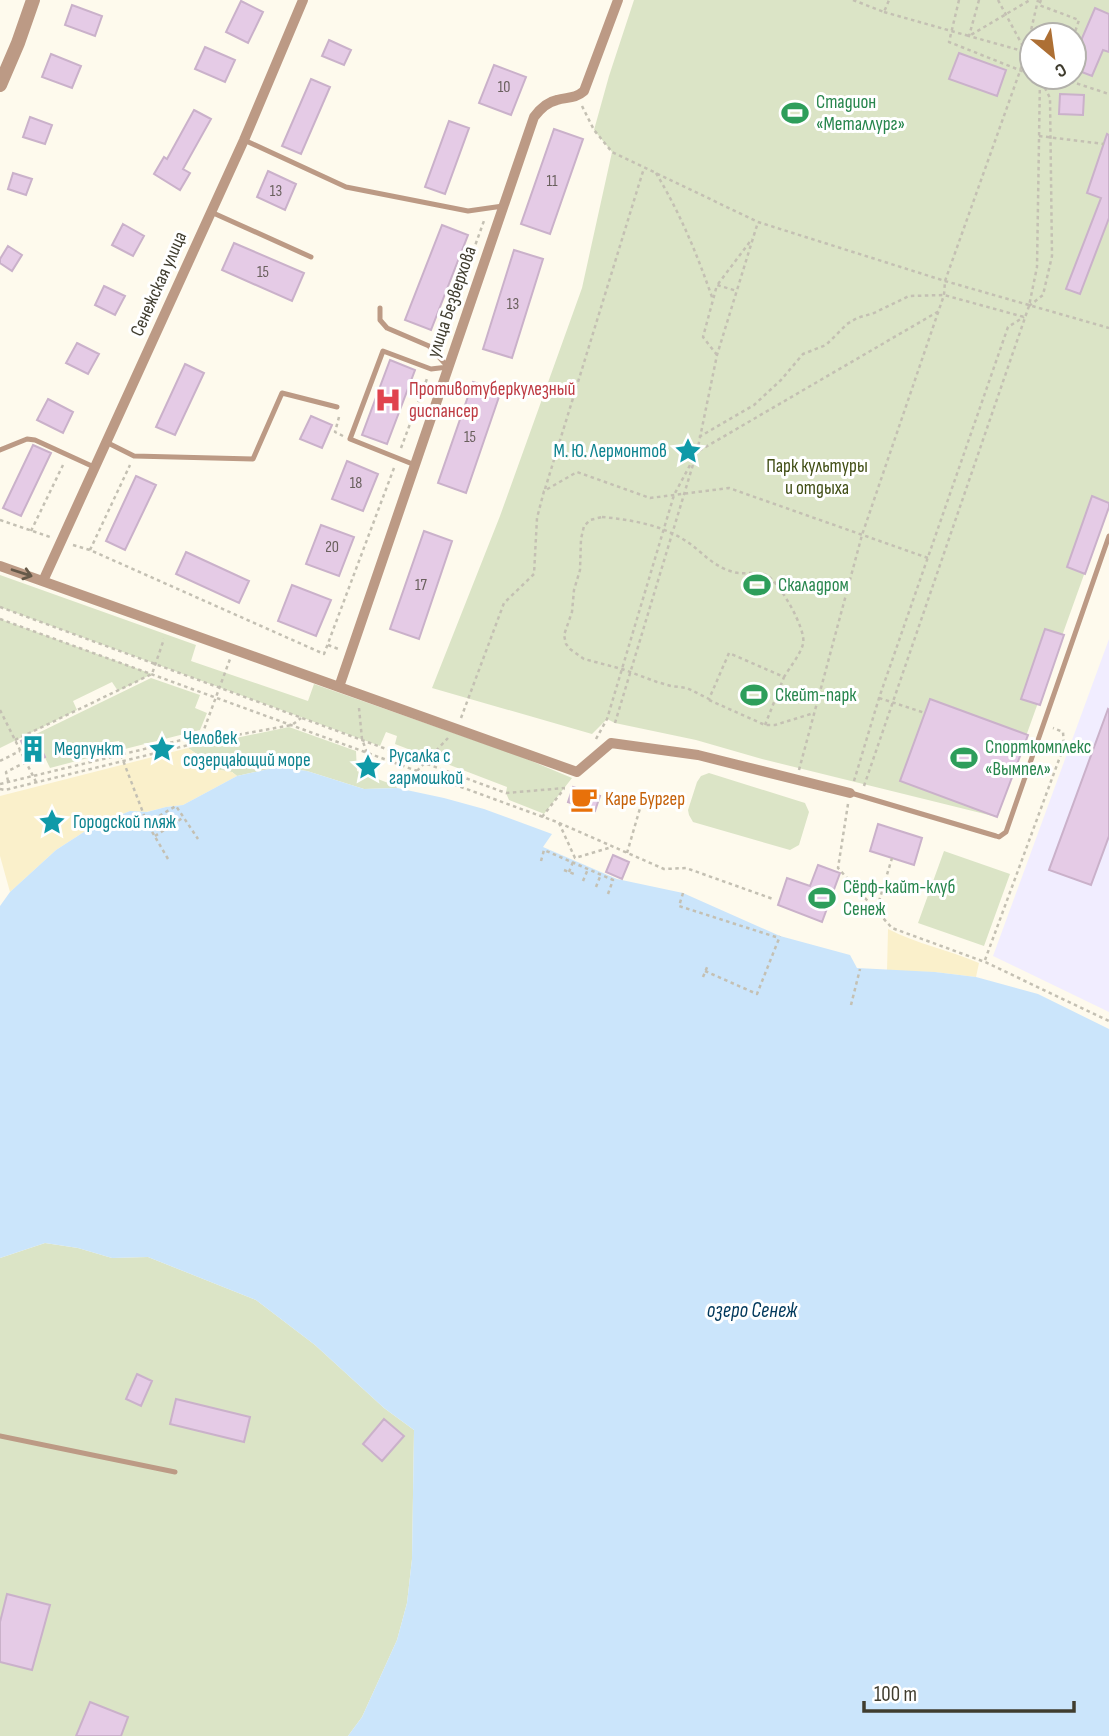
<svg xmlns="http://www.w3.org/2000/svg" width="1109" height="1736" font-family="'Sofia Sans Condensed',sans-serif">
	<rect width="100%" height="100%" fill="#fefaed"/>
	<path fill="#f1edff" d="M1109,639V1012L993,956Z"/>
	<path fill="#dbe4c6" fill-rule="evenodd" d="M634,0H1109V505L997,817L762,759L696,740L615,723L607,719L592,734L432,688L500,516L582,288L612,152L594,130L609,76ZM1032,35H1074V77H1032Z
		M0,575L196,645L191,661L308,701L314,684L522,757L572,778L544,814L542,813L509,800L506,793L507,787L395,744L397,736L386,732L380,746L0,607Z
		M0,619L152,674L118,691L112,682L73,701L77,710L0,748Z
		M151,678L200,695L195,708L207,713L200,730L121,750L119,741L106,743L107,753L50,768L34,735Z
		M289,727L356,751L357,771L396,786L397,788L364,789L307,771L278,767L237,776L232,772L220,770L188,748Z
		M709,773L805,803L809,812L799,845L790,850L693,822L689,815L688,810L697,782L701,776Z
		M944,851L1010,874L984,946L918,923Z
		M45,1243L78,1248L112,1258L148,1257L256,1300L315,1345L384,1408L414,1430L412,1559L407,1603L397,1640L362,1717L348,1736H0V1258Z"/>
	<path fill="#faf0cb" d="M188,748L220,770L232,772L237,776L183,805L166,807L146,812L130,811L90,828L56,850L10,892L0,856V796Z
		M888,929C917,944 949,950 979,963L976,977L935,972L887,971Z"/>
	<path fill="#cbe5fb" d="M278,767L307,771L364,789L397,788L444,798L484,809L552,834L543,847L617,879L683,893L780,936L850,955L857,968L935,972L976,977L1038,994L1109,1029V1736H348L362,1717L397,1640L407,1603L412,1559L414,1430L384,1408L315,1345L256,1300L148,1257L112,1258L78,1248L45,1243L0,1258V906L10,892L56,850L90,828L130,811L147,812L166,807L183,805L237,776Z"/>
	<path fill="#e5cbe6" stroke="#cab1ca" stroke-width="2" d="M241,1L263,12L248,43L226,32Z
		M72,5L102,16L95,36L65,25Z
		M1095,8L1109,14V52L1103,50L1092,76L1074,69V57Z
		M329,40L351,50L344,65L322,56Z
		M205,47L235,60L225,82L195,69Z
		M959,53L1006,70L997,96L949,79Z
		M51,54L81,66L72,88L42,77Z
		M494,65L526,77L511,115L479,103Z
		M311,79L330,87L301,154L282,146Z
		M1060,94L1084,95L1083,115L1059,114Z
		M194,110L211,119L183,169L190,173L180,190L154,174L164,157L167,159Z
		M30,117L52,125L45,144L23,137Z
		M449,121L469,128L445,194L425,187Z
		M554,129L583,139L550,234L521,224Z
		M1107,134L1109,135V218L1080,294L1066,289L1101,198L1087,193Z
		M268,171L296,184L285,210L257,197Z
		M13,173L32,179L26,195L8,189Z
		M123,224L144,236L133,256L112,245Z
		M442,225L468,235L431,330L405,320Z
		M234,243L304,273L292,301L222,270Z
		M8,246L22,255L12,271L0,263V259Z
		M514,250L543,259L512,358L483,349Z
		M104,286L125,296L115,315L95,305Z
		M77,343L99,354L88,374L66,363Z
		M390,360L415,370L387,444L362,435Z
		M185,364L204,373L175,435L156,427Z
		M473,382L501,391L466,493L438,483Z
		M48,399L73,412L63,433L37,420Z
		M311,416L332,425L322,448L300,439Z
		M33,445L51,453L21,516L3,508Z
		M347,461L378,474L363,511L332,499Z
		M136,476L156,485L125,550L106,541Z
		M1092,496L1109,503V507L1085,574L1067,567Z
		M321,525L354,537L339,576L306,564Z
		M424,531L452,541L419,639L390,629Z
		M186,552L249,581L239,603L176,574Z
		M292,585L331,600L316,636L278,621Z
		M1045,629L1064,635L1040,705L1021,699Z
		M930,699L1028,735L997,817L900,781Z
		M1108,709L1109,710V836L1091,885L1049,870Z
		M34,735L45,757L32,763L21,741Z
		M573,787L600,796L595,811L568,802Z
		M878,824L922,838L914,865L870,851Z
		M613,855L629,862L622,879L606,872Z
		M818,865L840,873L822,922L778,905L787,878L810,886Z
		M137,1374L152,1381L141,1406L126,1399Z
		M176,1399L250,1417L244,1442L170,1424Z
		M384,1419L404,1436L382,1461L363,1444Z
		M7,1594L50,1605L32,1670L0,1662V1622Z
		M90,1702L128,1717L121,1736H76Z"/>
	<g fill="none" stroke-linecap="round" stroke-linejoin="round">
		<path stroke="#c4c0b3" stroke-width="2.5" stroke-dasharray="3.5 3.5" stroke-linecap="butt" d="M853,0L884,12L889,0
			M959,0L949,42L1032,75
			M979,0L969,36L1026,52L1032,57
			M998,0L1032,63
			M1041,0L1039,5L1079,20L1074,35
			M884,12L969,36L1030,0
			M1039,77L1057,78
			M1057,77L1109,94
			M582,106L594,130L612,152L758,222L945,281L1109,328
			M1039,136L1104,144
			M656,173C681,215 697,254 713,300
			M718,284L752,239
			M1029,306L1043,295L1052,256L1050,98L1040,78
			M440,343L485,218
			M717,355L703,337L717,285L737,291
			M339,417L335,432L343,436
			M699,437L754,405L781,380L803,354L826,345L847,324L857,318L874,313L909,296L944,295L1024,317
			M401,448L428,376
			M697,452L717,355L758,222
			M545,489L644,168
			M602,517C633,520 663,525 689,543C699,550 708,560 719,566C724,569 734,573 739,573C748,574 757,571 766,575C779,581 807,630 803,644C800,655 790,667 784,677L729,653L709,699L687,688L671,686L657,682L622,669L584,659L570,649L566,644L564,635L572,612L574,590L580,570L581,539L584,526L590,520Z
			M0,520L50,537
			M31,531L63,465
			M73,545L90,550L324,654L394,468
			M90,550L130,465
			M0,607L506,793L565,788
			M0,619L557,822L664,869L686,868L773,899
			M328,645L341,650
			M879,698L925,713
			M709,700L765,725H775L814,713
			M359,708L362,739L367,753
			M0,710L36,782
			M461,718L504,603L534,574L537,518L544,491L577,472L650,498L729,488L928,558
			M615,723L695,458
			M765,725L784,677
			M202,735L230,659
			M596,739L607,719L674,495L697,452L939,311
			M15,740L152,674L164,639
			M121,755L147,823
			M0,761L20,751
			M799,770L862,535L944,295L945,281L1020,71L1026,52L1038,0
			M417,771L448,738
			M8,781L6,772L26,762
			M854,781L879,698L1008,327L1024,317
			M0,784L202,735L209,740
			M864,786L1029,306L1037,267L1040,77
			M0,789L5,790L209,740L292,725L301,718
			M848,804L838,868L892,928L985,962L1109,1021
			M542,817L564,789
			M559,823L575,858L612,847
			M155,836L184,817
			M627,853L645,791
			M168,859L147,823L176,806L198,839
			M541,861L544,850L613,880L608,894
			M564,870L574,874
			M569,872L573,862
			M583,881L588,869
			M596,887L601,874
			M683,893L679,906L779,938
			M877,908L892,858
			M985,960L1064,746L1063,732L1053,728
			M705,971L757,994L780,936
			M703,977L708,965
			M851,1005L860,969"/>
		<path stroke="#bc9a85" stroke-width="5" d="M244,140L346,187L468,211L503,206
			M211,212L311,257
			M380,308V320L387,328L429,346L448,367
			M106,442L134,456L253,459L282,393L337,407
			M0,450L27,439L35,440L94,467
			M415,465L350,439L383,351L431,369L448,367
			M851,793L996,836L999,837L1006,832L1109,536
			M0,1436L175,1472"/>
		<path stroke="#bc9a85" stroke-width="10" d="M0,566L577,772L611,743L698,755L850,793
			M43,581L244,140L303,0
			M339,687L534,117C540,109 547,102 557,100C567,97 575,99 584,91L618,0"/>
		<path stroke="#bc9a85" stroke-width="14" d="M0,85L18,43L33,0"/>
	</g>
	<defs><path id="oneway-shaft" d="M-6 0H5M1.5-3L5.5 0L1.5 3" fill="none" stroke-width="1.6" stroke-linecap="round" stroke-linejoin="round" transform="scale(1.75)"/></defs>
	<use stroke="#655949" href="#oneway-shaft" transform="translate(22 573) rotate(18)"/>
	<defs>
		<symbol id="stadium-bare" viewBox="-9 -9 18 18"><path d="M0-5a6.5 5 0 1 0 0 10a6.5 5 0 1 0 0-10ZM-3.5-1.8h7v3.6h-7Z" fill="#2e9e5b" stroke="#fff" stroke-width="2.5" paint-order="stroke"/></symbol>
		<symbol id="hospital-bare" viewBox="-9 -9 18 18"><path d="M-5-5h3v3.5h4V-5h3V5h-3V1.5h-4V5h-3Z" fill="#e0444e" stroke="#fff" stroke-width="2.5" paint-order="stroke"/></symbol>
		<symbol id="sight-bare" viewBox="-9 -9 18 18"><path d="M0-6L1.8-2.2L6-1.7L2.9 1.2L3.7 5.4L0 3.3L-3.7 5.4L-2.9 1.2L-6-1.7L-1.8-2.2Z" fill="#0f9aa8" stroke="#fff" stroke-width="2.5" paint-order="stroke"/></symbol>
		<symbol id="building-bare" viewBox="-9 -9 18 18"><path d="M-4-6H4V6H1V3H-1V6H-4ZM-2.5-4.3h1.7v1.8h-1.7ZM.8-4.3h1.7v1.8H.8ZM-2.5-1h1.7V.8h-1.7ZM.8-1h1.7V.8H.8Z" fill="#0f9aa8" stroke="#fff" stroke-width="2.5" paint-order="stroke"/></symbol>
		<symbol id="cafe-bare" viewBox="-9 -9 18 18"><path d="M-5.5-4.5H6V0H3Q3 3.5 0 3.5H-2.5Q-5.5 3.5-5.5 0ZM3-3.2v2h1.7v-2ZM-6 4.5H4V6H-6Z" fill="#e8710a" stroke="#fff" stroke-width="2.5" paint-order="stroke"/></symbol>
	</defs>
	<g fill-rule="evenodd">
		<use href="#stadium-bare" x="776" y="94" width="38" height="38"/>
		<use href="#hospital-bare" x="369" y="381" width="38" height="38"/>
		<use href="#sight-bare" x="669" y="432" width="38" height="38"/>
		<use href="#stadium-bare" x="738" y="566" width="38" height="38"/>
		<use href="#stadium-bare" x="735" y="676" width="38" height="38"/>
		<use href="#building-bare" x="14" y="730" width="38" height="38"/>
		<use href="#sight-bare" x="143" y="730" width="38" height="38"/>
		<use href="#stadium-bare" x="945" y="739" width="38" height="38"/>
		<use href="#sight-bare" x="349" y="748" width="38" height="38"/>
		<use href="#cafe-bare" x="565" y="780" width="38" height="38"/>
		<use href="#sight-bare" x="33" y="803" width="38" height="38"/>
		<use href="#stadium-bare" x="803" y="879" width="38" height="38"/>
	</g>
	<g text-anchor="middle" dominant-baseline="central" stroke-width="6" stroke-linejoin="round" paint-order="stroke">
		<g font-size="16" fill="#69605d">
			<text x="504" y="87">10</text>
			<text x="552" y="181">11</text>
			<text x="276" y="191">13</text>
			<text x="263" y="272">15</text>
			<text x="513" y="304">13</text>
			<text x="470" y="437">15</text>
			<text x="356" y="483">18</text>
			<text x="332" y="547">20</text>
			<text x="421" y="585">17</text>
		</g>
		<g font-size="19" fill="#27864d" stroke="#fff" text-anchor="start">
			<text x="816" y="102">Стадион<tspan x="816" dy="22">«Металлург»</tspan></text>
			<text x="778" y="585">Скаладром</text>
			<text x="775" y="695">Скейт-парк</text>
			<text x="985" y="747">Спорткомплекс<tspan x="985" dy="22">«Вымпел»</tspan></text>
			<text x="843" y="887">Сёрф-кайт-клуб<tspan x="843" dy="22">Сенеж</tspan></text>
		</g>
		<g font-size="19" fill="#403d2f" stroke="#fff">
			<text transform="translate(159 284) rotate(-66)">Сенежская улица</text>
			<text transform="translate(452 302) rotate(-71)">улица Безверхова</text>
		</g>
		<g font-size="19" fill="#be3a42" stroke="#fff" text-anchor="start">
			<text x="409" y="389">Противотуберкулезный<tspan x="409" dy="22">диспансер</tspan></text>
		</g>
		<g font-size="19" fill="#0d838f" stroke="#fff" text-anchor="start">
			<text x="667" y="451" text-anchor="end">М. Ю. Лермонтов</text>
			<text x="183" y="738">Человек<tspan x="183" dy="22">созерцающий море</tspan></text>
			<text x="54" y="749">Медпункт</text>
			<text x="389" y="756">Русалка с<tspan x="389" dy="22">гармошкой</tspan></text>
			<text x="73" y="822">Городской пляж</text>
		</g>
		<g font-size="19" fill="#414e15" stroke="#fff">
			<text x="817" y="466">Парк культуры<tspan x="817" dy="22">и отдыха</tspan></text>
		</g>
		<g font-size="19" fill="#c56008" stroke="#fff" text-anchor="start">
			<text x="605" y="799">Каре Бургер</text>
		</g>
		<g font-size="21" font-style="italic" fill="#00385b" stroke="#fff">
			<text x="752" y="1310">озеро Сенеж</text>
		</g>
	</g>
	<g transform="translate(1053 56) rotate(151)"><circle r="33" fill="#ffffff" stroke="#b3b1ac" stroke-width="2"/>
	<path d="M0-5L12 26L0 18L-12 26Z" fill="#ad6f34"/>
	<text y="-10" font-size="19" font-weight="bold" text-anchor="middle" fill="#403d2f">С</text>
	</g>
	<path d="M864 1701v10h210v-10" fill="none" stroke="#403d2f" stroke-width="3.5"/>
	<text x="874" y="1701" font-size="21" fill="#403d2f" stroke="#ffffff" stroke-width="5" paint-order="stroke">100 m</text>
</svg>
